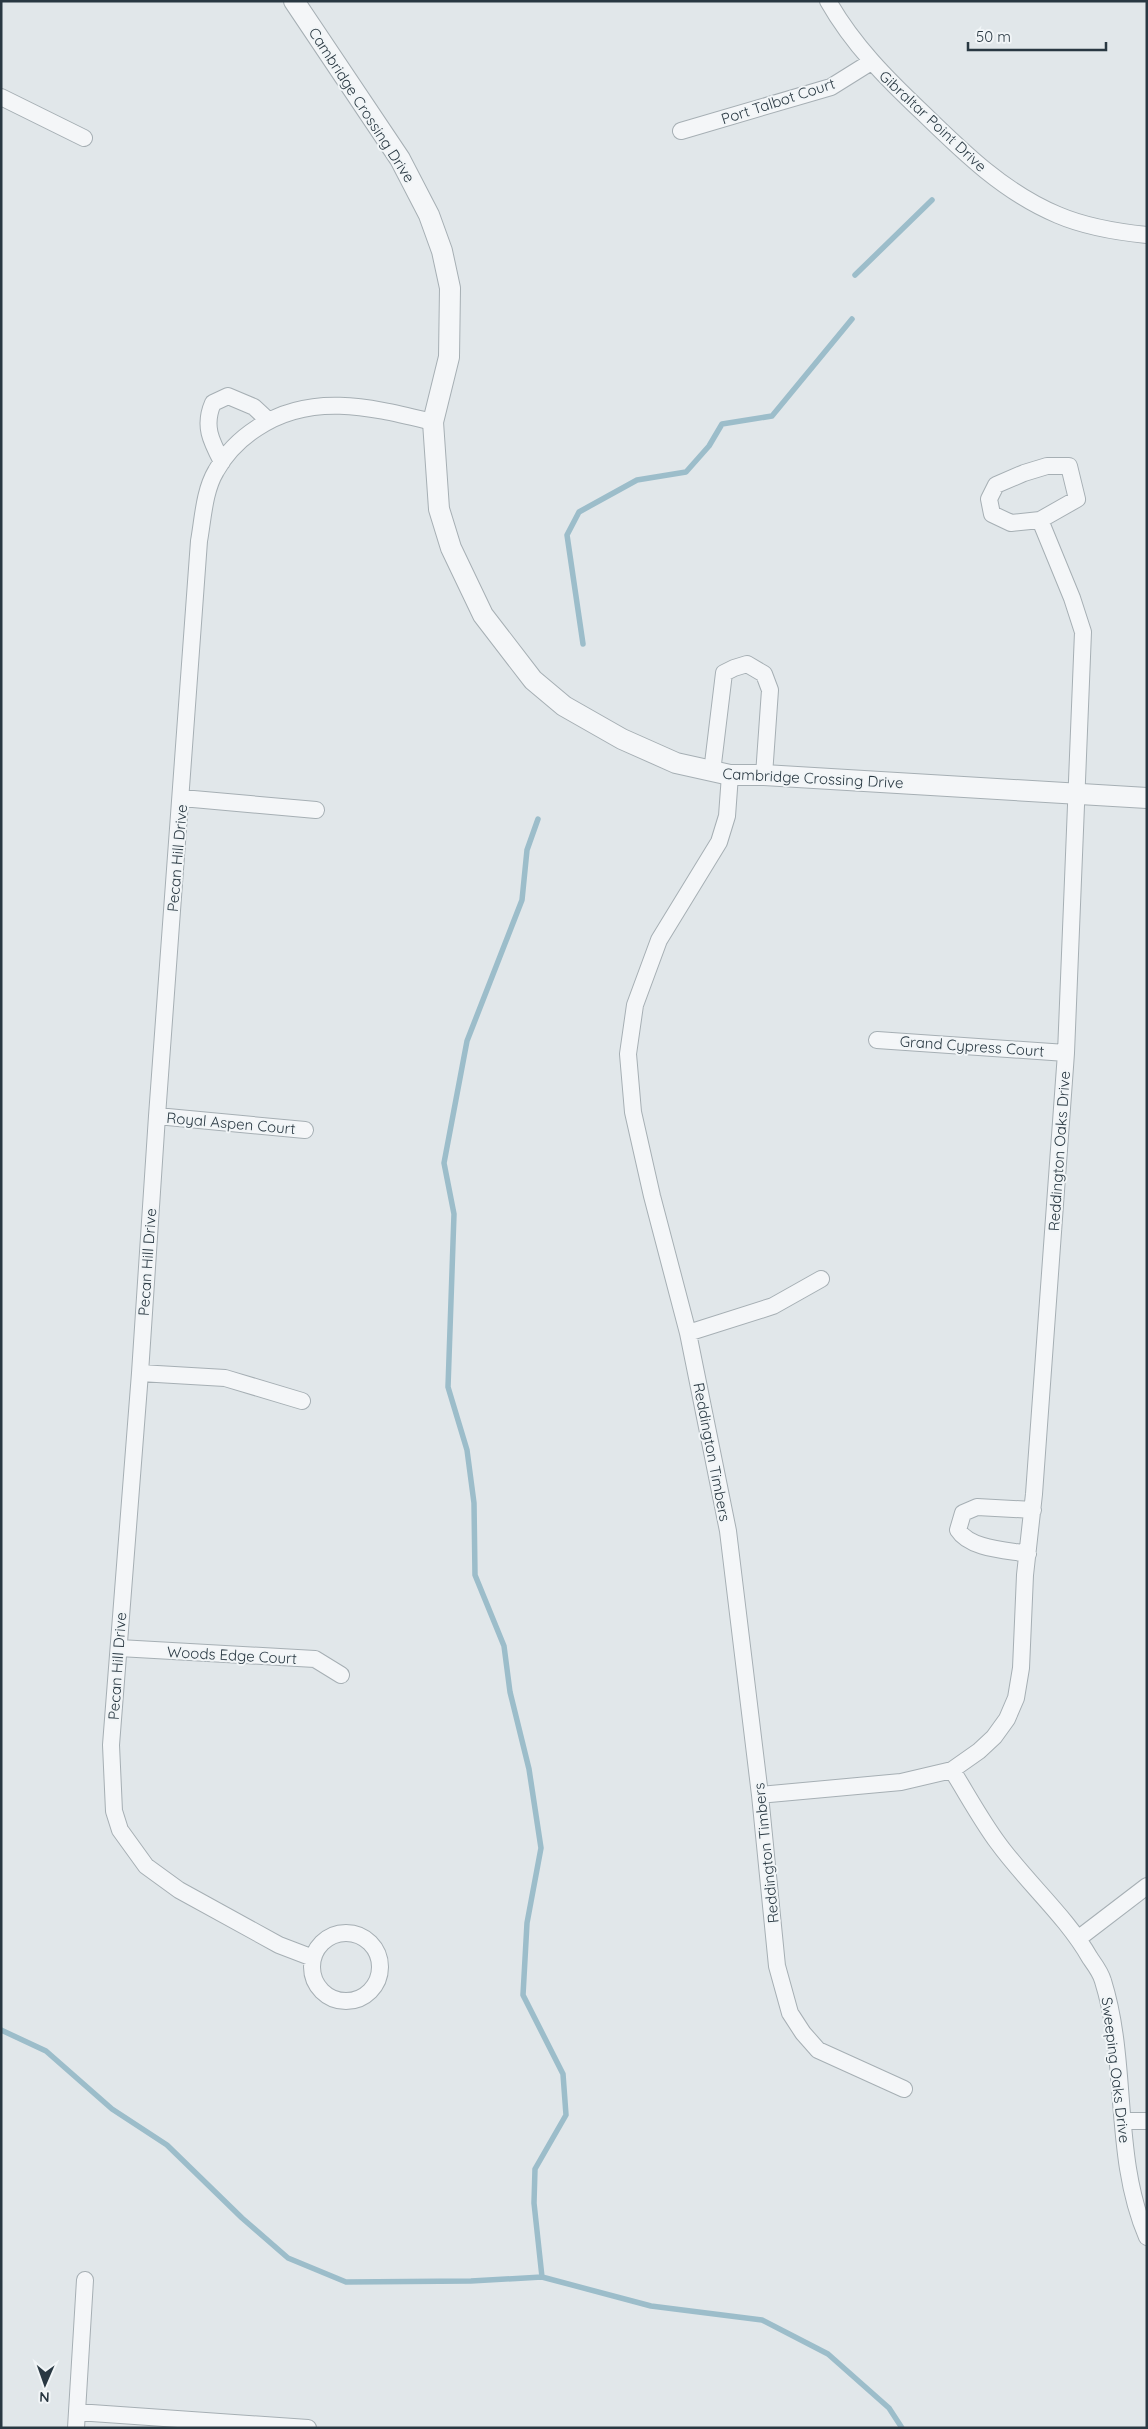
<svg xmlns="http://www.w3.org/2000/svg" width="1148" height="2429" font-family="Quicksand,sans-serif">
	<rect width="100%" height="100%" fill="#e1e7ea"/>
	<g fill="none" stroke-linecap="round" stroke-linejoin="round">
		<path stroke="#9cbdca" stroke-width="5.5" d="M855,275L932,200
			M583,644L567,535L579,512L637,480L686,472L709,446L722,424L772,416L852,319
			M538,819L527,850L522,900L467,1041L444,1163L454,1214L448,1387L467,1450L474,1503L475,1575L504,1646L510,1692L529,1769L541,1848L527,1923L523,1995L563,2074L566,2115L535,2169L534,2203L542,2277
			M1,2030L46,2051L112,2109L167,2145L242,2218L288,2258L346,2282L471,2281L542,2277L651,2306L762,2320L828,2354L889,2408L902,2428"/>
		<defs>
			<path id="minor" d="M828,1C853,45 887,79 923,113C964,153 1005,193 1058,215C1086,227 1117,232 1147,235
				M1,97L84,138
				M681,131L831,87L871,62
				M222,462C211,441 203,426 213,403L228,396L254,407L268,420
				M712,772L724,673L734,668L747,664L764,674L770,690L764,775
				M730,775L727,816L719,842L659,940L635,1005L628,1054L633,1112L652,1196L688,1333L728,1531L760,1795L777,1966L790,2013L803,2033L818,2050L904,2089
				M182,798L316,810
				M877,1040L1066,1053
				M157,1116L305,1130
				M688,1333L773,1306L821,1279
				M140,1373L225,1378L302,1401
				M1028,1554C1006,1550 970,1549 958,1530L963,1513L977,1507L1033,1510
				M119,1648L315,1659L341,1675
				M952,1770C967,1794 981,1820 998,1843C1027,1883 1066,1916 1090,1958C1095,1965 1101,1973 1103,1981C1129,2064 1112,2156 1147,2237
				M760,1795L901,1782L952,1770L979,1751L994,1737L1007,1719L1016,1698L1021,1668L1025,1575L1034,1494L1066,1053L1083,632L1072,598L1040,520L1011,523L992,514L989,499L996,485L1024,473L1047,466H1069L1077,499L1040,520
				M312 1967a34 34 0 1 1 68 0a34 34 0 1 1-68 0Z
				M1079,1938L1147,1886
				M313,1958L279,1945L179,1890L146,1866L120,1830L114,1811L111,1745L140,1373L157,1116L199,541C203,519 204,491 216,471C226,453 240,439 257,428C312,391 374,408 433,422
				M1123,2121H1147
				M77,2412L308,2428
				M76,2428L85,2280"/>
			<path id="tertiary" d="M294,1L400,159L429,215L442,251L450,288L449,357L433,422L439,509L451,548L483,615L533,680L564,706L622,739L676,763L730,775H764L1147,798"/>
		</defs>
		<use href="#minor" stroke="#a6afb4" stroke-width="18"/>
		<use href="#tertiary" stroke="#a6afb4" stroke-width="22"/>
		<use href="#minor" stroke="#f4f6f8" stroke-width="16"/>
		<use href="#tertiary" stroke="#f4f6f8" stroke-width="20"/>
	</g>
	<g text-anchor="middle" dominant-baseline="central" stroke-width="4" stroke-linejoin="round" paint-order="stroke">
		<g font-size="15" fill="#293842" stroke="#f1f5f7">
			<text transform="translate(778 101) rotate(-18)">Port Talbot Court</text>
			<text transform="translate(362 105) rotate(57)">Cambridge Crossing Drive</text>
			<text transform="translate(933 121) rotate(43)">Gibraltar Point Drive</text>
			<text transform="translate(813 778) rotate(3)">Cambridge Crossing Drive</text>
			<text transform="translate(177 858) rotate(-85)">Pecan Hill Drive</text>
			<text transform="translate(972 1046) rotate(4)">Grand Cypress Court</text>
			<text transform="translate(231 1123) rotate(5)">Royal Aspen Court</text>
			<text transform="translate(1059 1151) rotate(-86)">Reddington Oaks Drive</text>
			<text transform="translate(147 1262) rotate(-86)">Pecan Hill Drive</text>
			<text transform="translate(712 1452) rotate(79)">Reddington Timbers</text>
			<text transform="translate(232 1655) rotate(3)">Woods Edge Court</text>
			<text transform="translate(117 1666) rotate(-86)">Pecan Hill Drive</text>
			<text transform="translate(766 1853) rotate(-96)">Reddington Timbers</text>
			<text transform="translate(1116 2070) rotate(83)">Sweeping Oaks Drive</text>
		</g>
	</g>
	<rect width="1148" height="2429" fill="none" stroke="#293842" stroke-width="5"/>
	<g transform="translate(45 2384) rotate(182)" stroke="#f1f5f7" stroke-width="4" paint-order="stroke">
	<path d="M0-4L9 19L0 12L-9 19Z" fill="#293842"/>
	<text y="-8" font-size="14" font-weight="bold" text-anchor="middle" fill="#293842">N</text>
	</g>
	<path d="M968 42v8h138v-8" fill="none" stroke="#293842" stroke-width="2.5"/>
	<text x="976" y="42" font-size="15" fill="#293842" stroke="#f1f5f7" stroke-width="4" paint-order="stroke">50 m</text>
</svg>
